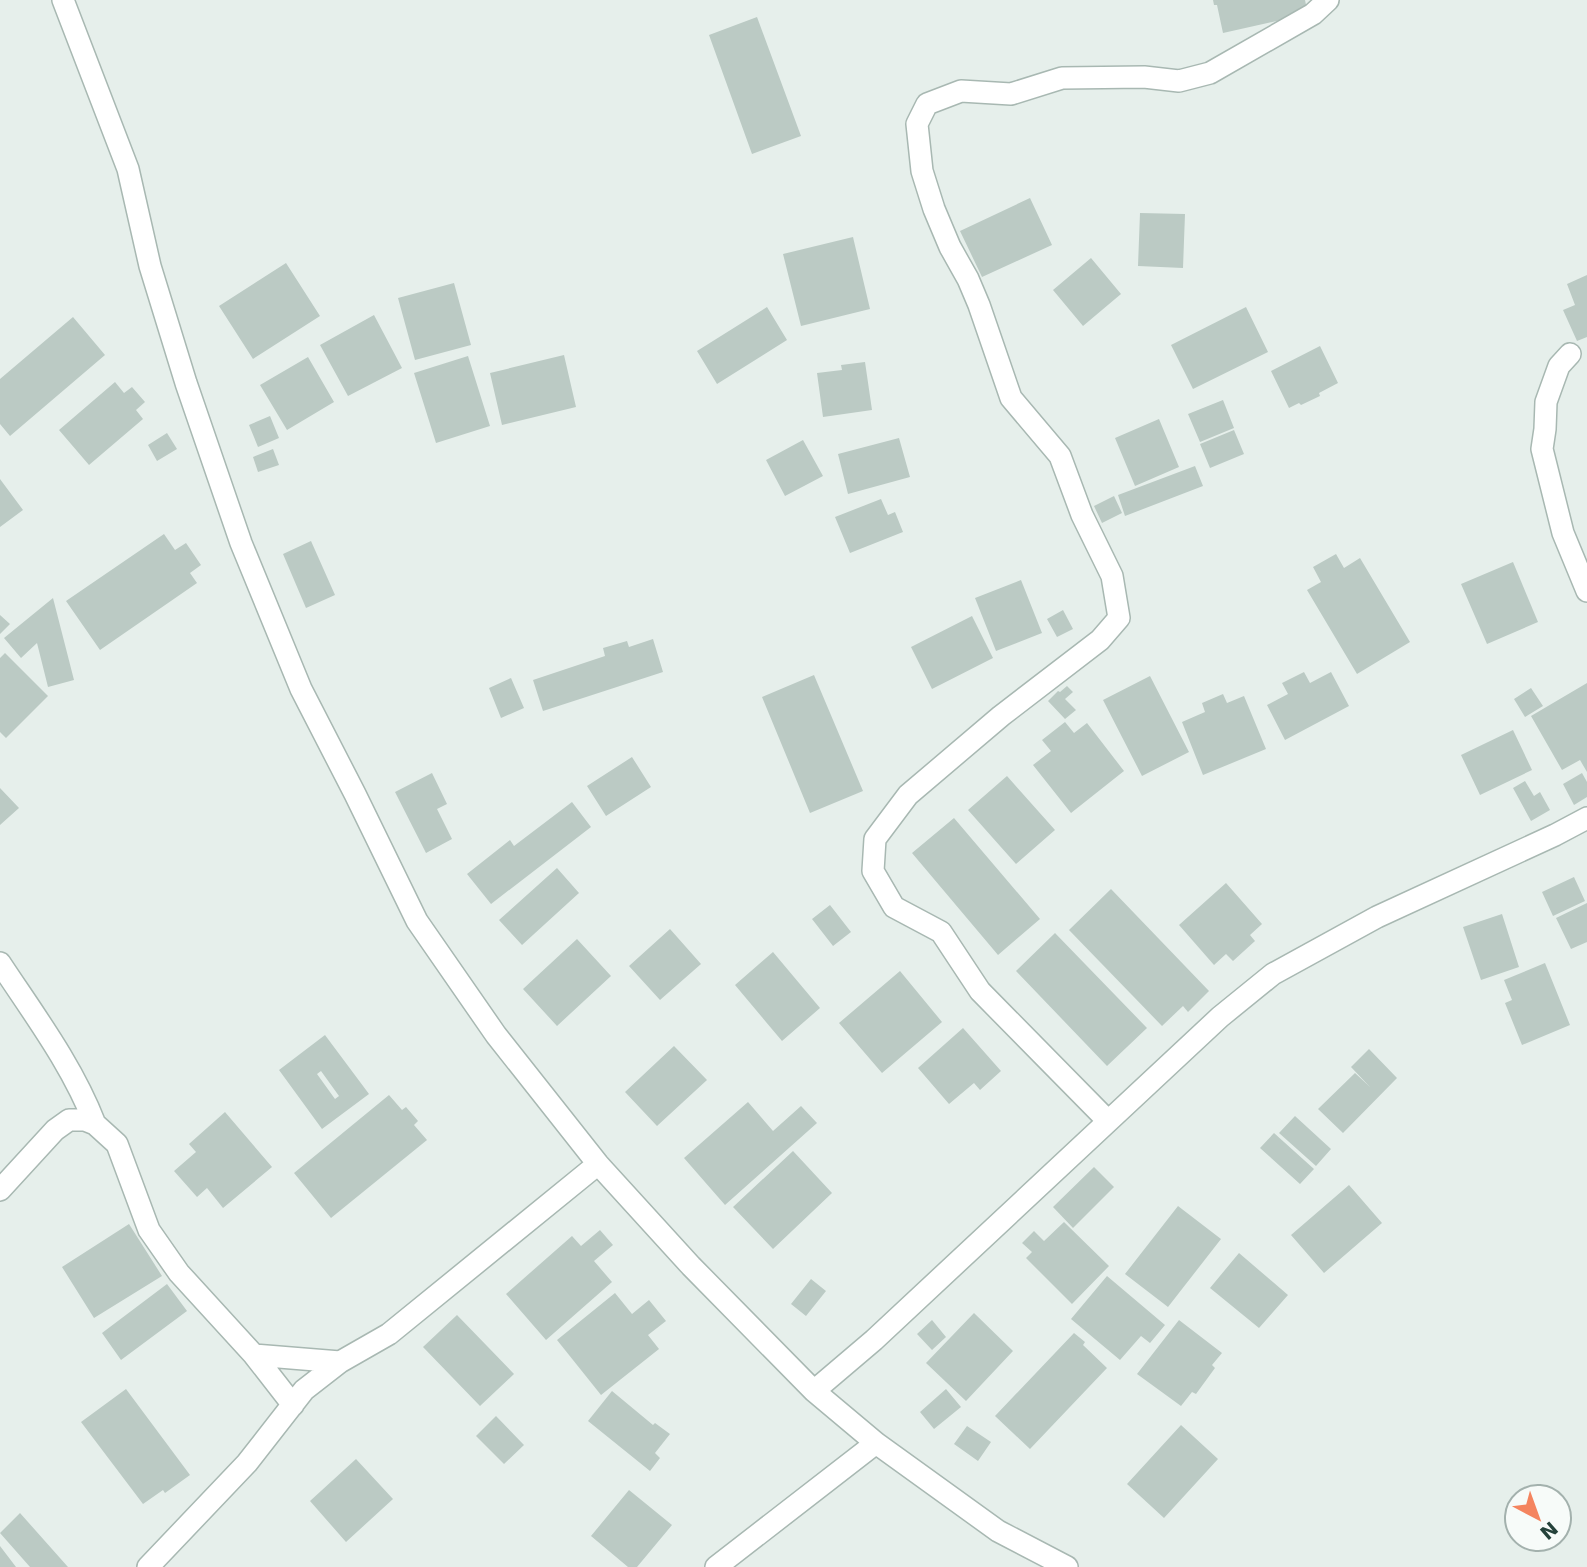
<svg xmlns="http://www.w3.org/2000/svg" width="1587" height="1567" font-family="'DejaVu Sans',sans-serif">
	<rect width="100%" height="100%" fill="#e6efeb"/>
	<path fill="#bbcac4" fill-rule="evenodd" d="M1213,0H1305L1308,14L1223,33L1217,5H1214Z
		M757,17L801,136L752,154L709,35Z
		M1030,198L1052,245L982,277L960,231Z
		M1140,213L1185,214L1183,268L1138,266Z
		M853,237L870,309L801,326L783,254Z
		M1091,258L1121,294L1083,326L1053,290Z
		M286,263L320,316L253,359L219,306Z
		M1587,275V337L1577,341L1563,310L1575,305L1567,284Z
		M454,283L471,345L415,360L398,298Z
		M767,307L787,340L717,384L697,351Z
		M1246,307L1268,352L1193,389L1171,345Z
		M374,315L402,368L348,396L320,345Z
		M73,317L105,355L10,436L0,424V379Z
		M1320,346L1338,383L1319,393L1320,396L1301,405L1299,403L1289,408L1271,371Z
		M564,355L576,407L502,425L490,373Z
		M468,356L490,426L436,443L414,373Z
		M308,357L334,402L287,430L260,385Z
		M865,362L872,410L823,417L817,373L842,370L841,365Z
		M115,382L124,393L132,387L145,402L136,410L143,419L89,465L59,430Z
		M1223,400L1234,428L1200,442L1188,414Z
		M270,416L279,438L258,447L249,425Z
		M1159,419L1179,467L1135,486L1115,438Z
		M1234,430L1244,454L1210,468L1200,444Z
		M167,433L177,449L157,461L148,445Z
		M899,438L910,477L848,494L838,454Z
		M803,440L823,476L785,496L766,460Z
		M273,449L279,465L258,472L253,457Z
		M1195,466L1203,486L1125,516L1118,495Z
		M0,479L23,510L0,527Z
		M1114,496L1122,513L1102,523L1094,506Z
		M881,499L888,515L895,512L903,532L850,553L835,517Z
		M164,534L175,550L186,543L201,565L190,573L197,583L100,650L66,601Z
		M311,541L335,595L306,608L283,554Z
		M1336,554L1344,568L1360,558L1410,642L1357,674L1307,590L1321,582L1313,567Z
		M1513,562L1538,622L1487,644L1461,584Z
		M1021,580L1042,633L996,651L975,598Z
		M53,598L74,680L48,687L37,643L21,658L4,638Z
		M1063,610L1073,629L1057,637L1047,619Z
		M0,615L10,624L0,634Z
		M972,616L993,658L932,689L911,647Z
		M653,639L663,672L543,711L533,680L605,656L603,648L627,641L629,647Z
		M5,653L48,696L6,738L0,732V658Z
		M1304,672L1310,683L1331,672L1349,706L1285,740L1267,705L1288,694L1282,683Z
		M814,675L863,791L810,813L762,697Z
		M1150,676L1189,752L1142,776L1103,700Z
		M511,678L524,708L501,718L489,688Z
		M1587,683V772L1580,760L1562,770L1531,716Z
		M1067,686L1073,692L1065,699L1076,710L1065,719L1048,701L1058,691L1060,692Z
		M1531,688L1543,706L1525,717L1514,699Z
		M1223,694L1227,703L1244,696L1266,749L1203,775L1182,722L1205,712L1202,703Z
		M1065,722L1074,733L1087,723L1124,771L1071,813L1033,765L1051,751L1042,740Z
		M1513,730L1532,770L1480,795L1461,755Z
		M632,757L651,787L606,816L587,786Z
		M432,773L447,804L437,809L452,839L426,853L395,792Z
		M1582,773L1587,782V797L1574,805L1563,784Z
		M1007,776L1055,830L1016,864L968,810Z
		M1525,781L1534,796L1540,792L1550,810L1531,821L1513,788Z
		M0,788L19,808L0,825Z
		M572,802L591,827L491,904L467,874L510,840L514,846Z
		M954,818L1040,919L998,955L912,853Z
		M557,868L579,893L522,945L499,920Z
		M1574,877L1585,901L1553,916L1542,892Z
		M1226,883L1262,924L1250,935L1255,941L1233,961L1226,954L1214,965L1179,925Z
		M1111,889L1209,991L1188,1012L1183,1006L1162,1026L1069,930Z
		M1587,903V942L1571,949L1556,918Z
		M830,905L851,932L833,946L812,919Z
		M1502,914L1519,967L1481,980L1463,927Z
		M670,929L701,964L660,1000L629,966Z
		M1055,933L1147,1028L1107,1066L1016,971Z
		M577,939L611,976L557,1026L523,989Z
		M773,952L820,1008L782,1041L735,985Z
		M1545,963L1570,1025L1522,1045L1505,1003L1512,1000L1504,980Z
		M900,971L942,1022L882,1073L839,1023Z
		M963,1028L1001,1071L980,1090L974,1083L949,1104L918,1068Z
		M325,1035L369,1094L322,1129L279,1070ZM321,1071L339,1096L335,1099L317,1074Z
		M674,1046L707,1080L657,1126L625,1092Z
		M1369,1049L1397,1078L1343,1133L1318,1109L1355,1073L1370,1087L1351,1067Z
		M389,1095L402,1110L406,1107L418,1121L414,1125L427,1140L331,1218L294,1173Z
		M748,1102L773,1131L801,1106L817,1123L725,1205L684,1158Z
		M225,1112L272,1167L223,1208L207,1188L197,1197L174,1171L196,1152L189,1144Z
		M1295,1116L1331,1149L1316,1166L1279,1133Z
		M1274,1133L1314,1169L1300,1184L1260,1148Z
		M793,1151L832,1193L773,1249L733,1207Z
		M1094,1167L1114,1187L1073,1228L1053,1207Z
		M1349,1185L1382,1223L1324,1273L1291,1235Z
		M1178,1206L1221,1239L1168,1307L1125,1274Z
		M1064,1222L1109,1266L1072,1304L1026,1258L1032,1252L1022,1243L1034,1231L1044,1241Z
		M129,1224L162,1276L94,1318L62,1267Z
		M600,1230L613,1245L594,1261L612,1282L546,1340L506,1294L572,1236L581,1246Z
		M1239,1253L1288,1295L1259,1328L1210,1288Z
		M1107,1276L1165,1325L1150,1343L1141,1336L1120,1360L1071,1319Z
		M811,1279L826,1291L806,1316L791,1304Z
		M167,1284L187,1311L121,1360L102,1333Z
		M615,1293L632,1314L649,1300L666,1321L648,1335L659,1349L601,1395L557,1340Z
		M974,1313L1013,1351L966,1401L926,1363Z
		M457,1315L514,1374L480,1406L423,1347Z
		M932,1320L946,1337L932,1350L917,1334Z
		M1179,1320L1222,1353L1212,1365L1215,1368L1196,1394L1192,1392L1181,1406L1137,1374Z
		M1074,1333L1085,1342L1083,1345L1107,1368L1030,1449L995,1416Z
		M126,1389L190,1475L165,1493L163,1490L143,1504L81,1422Z
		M946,1389L961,1407L934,1429L920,1412Z
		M612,1391L653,1425L655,1423L670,1434L655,1453L660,1458L650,1471L588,1421Z
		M496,1416L524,1445L504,1464L476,1436Z
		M1181,1425L1218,1459L1164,1518L1127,1484Z
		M967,1426L991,1442L978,1461L954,1444Z
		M356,1459L393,1499L346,1542L310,1501Z
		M629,1490L672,1525L637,1567H628L591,1536Z
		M20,1513L68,1567H30L0,1533Z
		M0,1546L16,1567H0Z"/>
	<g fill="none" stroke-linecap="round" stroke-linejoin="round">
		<defs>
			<path id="minor" d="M63,0L128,169L150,266L186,383L241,543L301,689L355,794L417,921L496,1035L598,1164L691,1266L814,1391L876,1443L998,1531L1067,1567
				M1570,354L1559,366L1546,402L1545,429L1542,449L1563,533L1587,591
				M0,963C35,1016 72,1065 95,1124
				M1108,1121L980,991L941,932L894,907L873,871L875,839L908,795L1001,716L1100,640L1119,618L1112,576L1082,515L1060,456L1011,398L979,305L968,279L950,247L934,209L922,171L917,124L927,104L961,91L1011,94L1062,78L1144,77L1179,81L1210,73L1313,14L1328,0
				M0,1190L55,1130L69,1120H85L95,1124L117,1144L149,1230L179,1273L254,1355L293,1405
				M254,1355L340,1362
				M814,1391L874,1340L1220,1017L1273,974L1377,917L1555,835L1587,818
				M148,1567L247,1463L304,1390L340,1362L389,1334L598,1164
				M716,1567L876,1443"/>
		</defs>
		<use href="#minor" stroke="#a8b8b2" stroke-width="24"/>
		<use href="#minor" stroke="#fff" stroke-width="21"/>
	</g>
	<g transform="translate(1538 1518) rotate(139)"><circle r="33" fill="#f7fbf9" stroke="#a3b1ad" stroke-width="2"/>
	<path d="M0-5L12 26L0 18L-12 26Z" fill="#f4845f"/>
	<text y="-10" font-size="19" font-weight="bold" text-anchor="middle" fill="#24423a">N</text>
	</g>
</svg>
